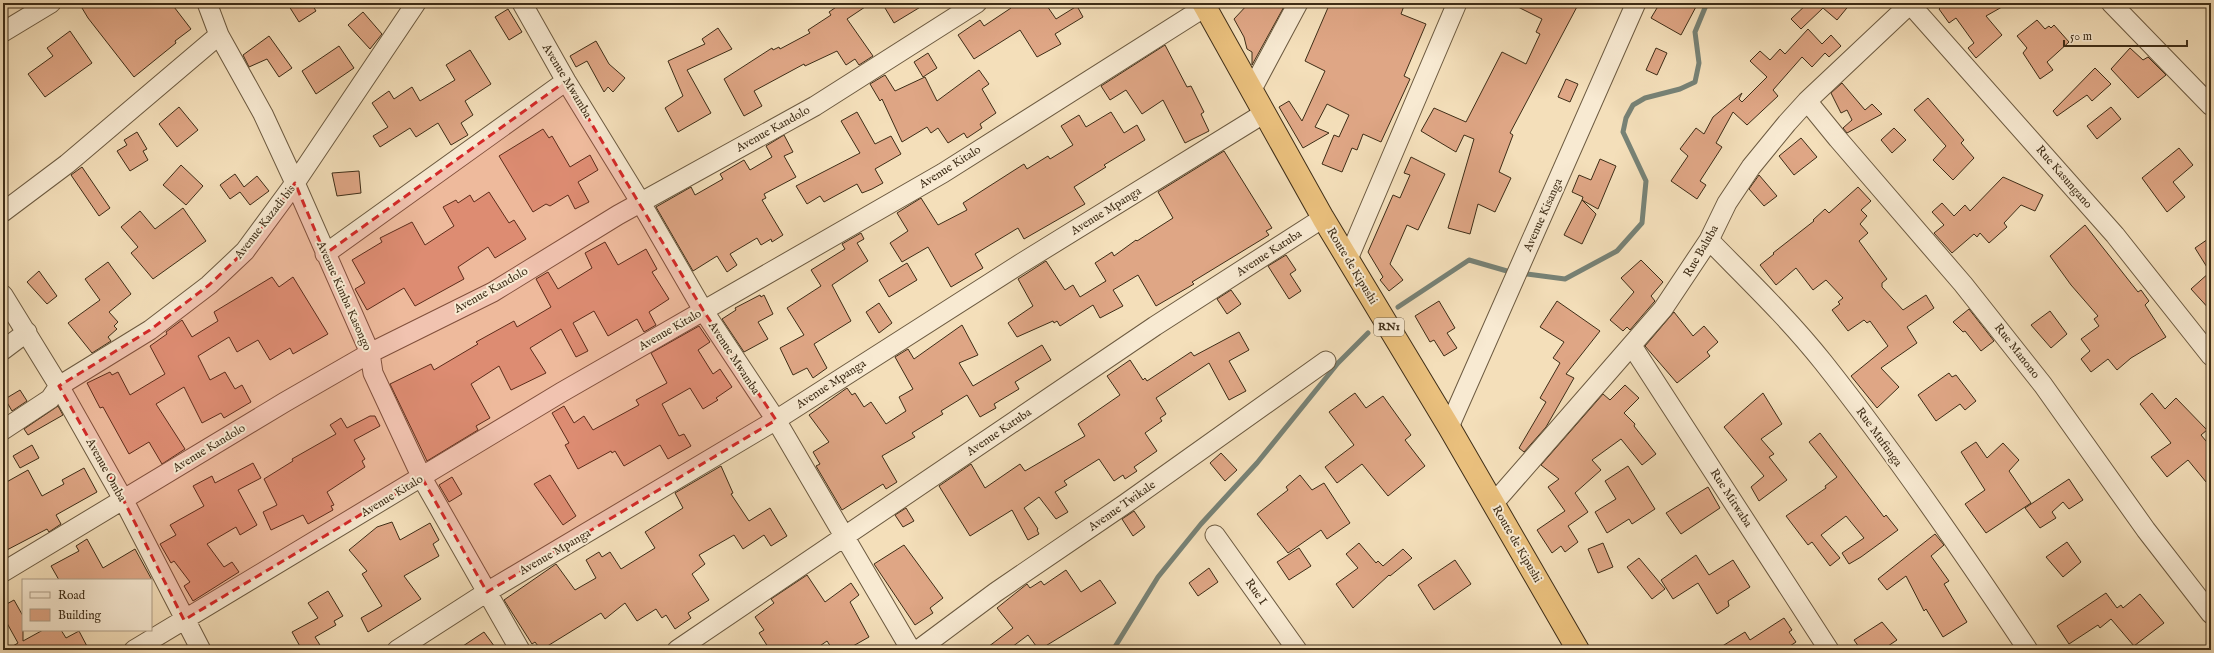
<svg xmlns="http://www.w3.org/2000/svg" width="2214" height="653" font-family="'IM FELL English',serif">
	<rect width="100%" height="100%" fill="#f4dfba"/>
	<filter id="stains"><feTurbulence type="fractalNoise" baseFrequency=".005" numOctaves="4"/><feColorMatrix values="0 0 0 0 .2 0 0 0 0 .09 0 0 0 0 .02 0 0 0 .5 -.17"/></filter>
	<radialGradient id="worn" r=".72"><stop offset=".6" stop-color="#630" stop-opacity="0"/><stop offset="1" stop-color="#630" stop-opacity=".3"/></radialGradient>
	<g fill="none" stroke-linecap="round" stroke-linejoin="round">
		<path stroke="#778276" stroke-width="5" d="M1527,274L1565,279L1617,251L1642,223L1646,181L1623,132L1626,118L1633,105L1645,98L1680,89L1695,82L1699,63L1695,32L1707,3
			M1398,307L1469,260L1507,271
			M1113,650L1158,577L1201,524L1257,463L1338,363L1368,333"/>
	</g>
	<path fill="#dfa685" stroke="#3e2d17" d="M79,3H171L191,29L175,41L176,43L134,77L88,18Z
		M287,3H311L316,11L299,22Z
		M842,3H871L847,19L873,56L859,65L855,59L846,65L837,51L805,66L804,64L754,91L762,106L744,116L724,79L772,48L773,50L779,47L780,49L810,33L808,30L831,15L829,12Z
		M882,3H927L894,23Z
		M1007,3H1045L1056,19L1077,6L1083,17L1055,34L1061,44L1037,57L1020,30L974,59L958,35L980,20L984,26L1011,8Z
		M1249,3H1286L1252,65V52L1247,49L1244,37L1234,19Z
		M1330,3H1405L1401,14L1426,24L1404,76L1410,79L1381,142L1363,134L1357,150L1352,148L1342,172L1322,164L1334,135L1339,137L1349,115L1327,104L1315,127L1329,133L1303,148L1279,107L1289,101L1302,121L1325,71L1305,61Z
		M1510,3H1579L1510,133L1513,135L1499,172L1511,178L1495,212L1478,204L1470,234L1448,228L1474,139L1464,135L1456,152L1421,131L1434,108L1466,122L1502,52L1526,64L1540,34L1536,32L1542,19Z
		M1660,3H1698L1681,35L1651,18Z
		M1808,3H1851L1837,20L1823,8L1801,29L1791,19Z
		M1945,3H2009L1986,16L2002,35L1976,58L1968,48L1974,43L1956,18L1949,23L1939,9Z
		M508,9L522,32L509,40L495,17Z
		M363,12L382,34L370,49L348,25Z
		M2037,20L2045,29L2049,26L2051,28L2054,25L2069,42L2047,62L2053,70L2040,79L2023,53L2027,48L2017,36Z
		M718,28L732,49L687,70L711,113L678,132L665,108L683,96L668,61L705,44L702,39Z
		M1808,29L1822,44L1831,35L1841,46L1829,57L1825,53L1812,67L1802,57L1773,90L1778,96L1747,125L1733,112L1716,143L1722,147L1700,181L1706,185L1697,199L1671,181L1688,156L1680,149L1696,128L1704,134L1713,117L1742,93L1739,99L1742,102L1767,77L1750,61L1760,51L1770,60L1780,49L1785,54Z
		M70,31L92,63L45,97L28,74L53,56L47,48Z
		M269,36L292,68L279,77L267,59L249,67L243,55Z
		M596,41L609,64L625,78L613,92L608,87L604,92L587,61L576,67L570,56Z
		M1165,45L1187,87L1191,86L1204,112L1201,114L1209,131L1185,143L1163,100L1142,114L1126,90L1110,100L1101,86Z
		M339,46L354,68L316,94L302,71Z
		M1656,48L1667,53L1657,75L1646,70Z
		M2130,48L2143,60L2148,57L2166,75L2138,98L2111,69Z
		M470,50L491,84L465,101L473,115L461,123L468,135L451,145L438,123L416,137L410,128L380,147L373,136L388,127L372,103L389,91L394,99L412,87L420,101L455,80L446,65Z
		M928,53L937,68L923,77L914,62Z
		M2095,68L2111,84L2092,101L2087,95L2057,116L2053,111Z
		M979,70L989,84L982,89L996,113L980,124L982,128L967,138L964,133L948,143L938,128L931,133L927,127L902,142L882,99L880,101L870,84L885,75L895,91L925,77L937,101Z
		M1566,79L1578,84L1570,102L1558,97Z
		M1842,83L1865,110L1872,104L1882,114L1847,133L1843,128L1852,120L1847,110L1841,113L1831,93Z
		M1928,98L1964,140L1961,143L1974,158L1953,180L1933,160L1946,146L1914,110Z
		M179,107L198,130L177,147L159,124Z
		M2111,107L2121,119L2097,139L2087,126Z
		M857,112L875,144L891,136L901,154L875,169L883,183L872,189L862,193L857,184L824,202L820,196L807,204L796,186L860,153L841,121Z
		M1111,112L1124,133L1137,125L1145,140L1104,165L1106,167L1074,187L1085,204L1024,239L1018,228L975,254L983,268L951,287L928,247L902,262L890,243L908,231L897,213L921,198L938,225L967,210L963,203L1024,164L1027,169L1048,156L1050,159L1073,145L1061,126L1079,115L1086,127Z
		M1894,128L1906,140L1892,153L1881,140Z
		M543,129L549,138L552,136L570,167L590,155L598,170L578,182L589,202L575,209L568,195L550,206L546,204L533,212L499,156Z
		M137,132L147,149L143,151L148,160L130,171L117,151L127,145L124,140Z
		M784,135L793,152L784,156L796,177L764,194L766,198L762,200L783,235L772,242L771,239L761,245L757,238L730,254L737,265L727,272L717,256L693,271L656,207L691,187L695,195L723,179L720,174L744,160L750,170L772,157L766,146Z
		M1801,138L1817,157L1794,175L1779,156Z
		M2179,148L2193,165L2173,182L2185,197L2167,212L2142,178Z
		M1224,151L1272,228L1266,231L1269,235L1192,282L1194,284L1156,306L1138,275L1113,290L1123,306L1100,318L1093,305L1060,326L1057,321L1054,323L1053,321L1017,337L1008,323L1033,306L1018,279L1046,261L1065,290L1073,285L1080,297L1106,281L1095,263L1112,252L1114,256L1136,240L1137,241L1173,218L1158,192Z
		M1411,157L1445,174L1418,230L1407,225L1390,264L1403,280L1389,291L1380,280L1383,277L1368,252L1393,195L1400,198L1410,175L1404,173Z
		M1600,159L1616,166L1598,209L1582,200L1583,197L1572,192L1579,175L1591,180Z
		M181,165L203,186L186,205L163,185Z
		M82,167L110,208L99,216L71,175Z
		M359,171L361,193L337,196L332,173Z
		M235,174L244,187L257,176L269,191L250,205L240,192L230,199L220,185Z
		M1759,175L1777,196L1764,206L1749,189Z
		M2003,177L2043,195L2035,211L2021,205L2004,223L2007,227L1989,243L1980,233L1977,237L1974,234L1952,253L1934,233L1944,225L1932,212L1942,203L1954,216L1965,205L1970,211Z
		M1858,187L1871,201L1861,210L1867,216L1860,224L1868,233L1859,241L1887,279L1882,283V287L1903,310L1926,295L1934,308L1907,327L1917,343L1881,368L1899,387L1877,408L1851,376L1888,346L1870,321L1867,323L1864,320L1848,331L1832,310L1840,304L1838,302L1843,298L1826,280L1813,290L1796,268L1776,285L1760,265L1774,254L1773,253L1814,221L1813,220L1825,209L1829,213Z
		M489,192L509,223L514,220L526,239L495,258L488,247L458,267L464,279L415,306L404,288L367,310L355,289L365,283L352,260L382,242L380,238L412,222L425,245L454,226L443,207L456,200L458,203L470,195L474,202Z
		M1582,200L1596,214L1582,244L1564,235Z
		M183,208L206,241L153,279L131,253L138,247L121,227L140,211L155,229Z
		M2085,225L2138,292L2141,290L2149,301L2145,305L2166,337L2131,358L2117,370L2108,359L2091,372L2081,359L2090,351L2081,339L2099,326L2094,319L2098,316L2071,285L2050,256Z
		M861,233L864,239L857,243L868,261L832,285L851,321L814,344L827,368L813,378L807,368L793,375L780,348L804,335L787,308L821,286L811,270L845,249L842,244Z
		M2211,237V311L2191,289L2210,272L2195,248Z
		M605,242L618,265L646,249L657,269L652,272L669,299L649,312L656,325L644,332L637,319L608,336L594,311L573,323L588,351L576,357L561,329L530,348L546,373L511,390L499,366L471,384L490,418L476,426L478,430L427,461L390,384L431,364L434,370L478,344L476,342L514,321L517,327L551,307L536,279L548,272L558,289L592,268L585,253Z
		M1286,255L1296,270L1290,274L1301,291L1289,299L1268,266Z
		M1641,260L1663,282L1651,296L1655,301L1654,302L1630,330L1627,327L1623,331L1610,320L1634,292L1621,278Z
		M108,262L131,294L109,312L118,322L114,326L117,329L108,337L111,341L92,353L68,323L100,300L85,279Z
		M907,263L917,280L889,297L879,280Z
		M39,271L57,296L47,304L27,282Z
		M272,277L279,287L293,277L328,334L293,354L290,348L270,360L258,340L237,352L229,337L198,356L210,380L225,372L235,389L242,385L251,402L224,418L221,413L202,423L184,387L156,404L185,449L162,464L149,442L129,454L103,407L100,408L87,383L110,372L112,375L118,372L130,395L165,374L150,346L167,334L166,332L182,320L192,337L218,321L214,312Z
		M1231,290L1241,304L1227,314L1217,299Z
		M760,295L761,297L764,295L773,314L758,322L768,339L744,352L722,319L736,310L735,308Z
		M1439,301L1455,328L1447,333L1457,348L1444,356L1434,340L1430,342L1415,316Z
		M1557,301L1600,331L1566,374L1574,378L1546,427L1524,452L1519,448L1546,402L1540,398L1560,363L1553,358L1564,342L1540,327Z
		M879,303L892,323L879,333L866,312Z
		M1969,309L1994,341L1981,351L1965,331L1963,332L1953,322Z
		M2050,311L2067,334L2051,348L2031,325Z
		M1674,312L1693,336L1704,326L1718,342L1707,352L1710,356L1677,383L1645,346Z
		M962,325L978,355L959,363L973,386L1042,345L1051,360L1015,382L1019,389L994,404L996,408L980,417L967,395L941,411L943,414L912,433L915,437L882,456L897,482L886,489L883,484L842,510L816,466L820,464L813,452L829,442L809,415L847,388L852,395L855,393L864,407L871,402L886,424L906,411L899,397L913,389L895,357L908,349L914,359Z
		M699,326L710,342L698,350L713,374L720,369L732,387L716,398L718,400L703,409L690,388L662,404L679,436L684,434L691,446L668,459L660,445L624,466L615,451L612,453L611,451L578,469L565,445L569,443L552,413L564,406L574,423L584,416L593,430L639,405L636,400L667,383L651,353Z
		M1239,332L1249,350L1229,361L1246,391L1229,400L1209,363L1156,398L1166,414L1160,418L1162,421L1145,433L1157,451L1134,467L1137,471L1125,479L1123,475L1114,481L1099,459L1064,481L1067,485L1055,492L1068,512L1056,519L1039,497L1024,508L1038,529L1037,530L1039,534L1028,540L1012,510L970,536L939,486L971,464L985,488L1020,464L1025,471L1085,436L1078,424L1120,395L1107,376L1130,360L1143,380L1145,378L1147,381L1191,352L1194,356Z
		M1949,373L1952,377L1956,375L1976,401L1965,410L1960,404L1936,421L1918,395Z
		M1625,385L1639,398L1624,413L1635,424L1634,426L1656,454L1642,465L1621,439L1592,460L1601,470L1575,493L1588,512L1568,526L1578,542L1565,552L1561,546L1552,553L1537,530L1565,511L1548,487L1559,479L1541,465L1603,394L1610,400Z
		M20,390L27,401L12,411L5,399Z
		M1355,393L1366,408L1383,396L1411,435L1405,440L1425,466L1388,496L1362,464L1337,483L1325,467L1354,445L1329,412Z
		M1763,393L1782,424L1761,439L1774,454L1769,457L1787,480L1759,501L1751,487L1764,476L1724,427Z
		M2152,393L2165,409L2176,398L2207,430L2201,435L2211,447V488L2188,460L2167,477L2151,457L2171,443L2140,404Z
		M58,406L63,415L28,435L24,429Z
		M370,416H375L380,426L354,440L365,459L362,461L365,467L327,492L334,505L331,506L333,510L308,524L303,515L271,530L263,512L277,505L264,479L293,461L292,459L336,434L330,425L341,418L347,428Z
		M1820,433L1884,517L1886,515L1898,530L1861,557L1849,564L1842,553L1864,538L1846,516L1821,535L1840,558L1830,566L1812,542L1808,545L1786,516L1826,488L1825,486L1837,477L1809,442Z
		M1976,442L1987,458L2003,443L2019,460L2009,471L2031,503L1986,533L1965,504L1985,490L1961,452Z
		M32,445L39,458L20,468L13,456Z
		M1221,453L1237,470L1225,481L1210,463Z
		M253,463L261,478L238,490L257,525L240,535L236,527L207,544L224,567L232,562L239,572L193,601L184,586L190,582L174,561L171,563L160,544L176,535L170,525L204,506L193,486L212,476L215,483Z
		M721,466L733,493L731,494L749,521L770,508L787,536L771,546L764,535L743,549L734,535L699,555L705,564L692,574L709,600L688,613L691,618L675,629L666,615L662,618L656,609L637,621L625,603L605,619L601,613L541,650L535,642L532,644L504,600L556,564L575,590L596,578L586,560L599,552L602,557L610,552L621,569L655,548L645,532L683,508L675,493Z
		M1628,466L1655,509L1632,524L1629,519L1607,533L1595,512L1616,499L1605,481Z
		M84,468L97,492L56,515L61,524L49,532L47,529L3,552V484L28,470L42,496L64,484L62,480Z
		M550,475L576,516L563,525L534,484Z
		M1300,475L1312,490L1324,483L1350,523L1327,539L1321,530L1288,553L1257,514L1288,490L1286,487Z
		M452,477L462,494L449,502L439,485Z
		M2069,479L2083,500L2069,509L2063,502L2052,512L2056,518L2040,528L2025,508Z
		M1708,487L1720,508L1681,534L1666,513Z
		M906,508L914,521L903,527L895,515Z
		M1134,511L1145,527L1133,536L1122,519Z
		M392,522L400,540L430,523L439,540L433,544L439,556L404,576L421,599L368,632L361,618L382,606L362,574L367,571L349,550L377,527Z
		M1935,534L1944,545L1931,556L1949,581L1944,584L1967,622L1943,637L1926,609L1924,611L1906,576L1887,590L1878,579Z
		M87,539L103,568L135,549L152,580H59L51,566L79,551L76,546Z
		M2067,542L2081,562L2063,577L2046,557Z
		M1359,543L1376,563L1378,561L1383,566L1403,549L1412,558L1390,576L1389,575L1353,608L1336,584L1358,568L1346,554Z
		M1603,543L1613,567L1598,573L1588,549Z
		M904,545L943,598L930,608L933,613L915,625L874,564Z
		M1299,548L1311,566L1289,580L1277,562Z
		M1696,555L1709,575L1733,560L1750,587L1728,601L1729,606L1717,614L1698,583L1673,599L1661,580Z
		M1639,558L1665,589L1652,599L1627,567Z
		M1455,560L1471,584L1434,610L1418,585Z
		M1209,568L1218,582L1198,596L1189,583Z
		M1066,570L1081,592L1100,580L1116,603L1039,650L1028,635L1008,650H984L1013,628L997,608L1027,584L1030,588L1041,581L1044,585Z
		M807,575L825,602L851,583L859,595L850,602L869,637L846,650H833L827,641L814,650H770L759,633L764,630L755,617L774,603L771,599Z
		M328,591L343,616L334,621L336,625L315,637L323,650H302L292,632L318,618L308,603Z
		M2106,593L2117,608L2121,605L2123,608L2140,594L2164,623L2134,646L2111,619L2100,628L2098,625L2069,644L2057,626Z
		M14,600L23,616V641L43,630H61L66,638L79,631L89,650H6L18,643L3,616V606Z
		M1784,618L1792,630L1789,632L1796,642L1784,650H1716L1745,632L1750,640Z
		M1882,622L1897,640L1882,650H1861L1854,640Z
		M484,632L497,650H457Z"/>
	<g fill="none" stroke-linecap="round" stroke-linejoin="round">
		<defs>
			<path id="minor" d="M207,3L219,35L263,114L295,183L370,353L373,373L422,478L520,650
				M522,3L566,81L641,203L703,310L776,420L911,650
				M2111,3L2211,106
				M1910,4L2115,235L2211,356
				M3,32L51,3
				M1251,91L1298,3
				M1807,101L1838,139L1963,284L2043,385L2146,530L2211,614
				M3,212L67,164L219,35
				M1709,240C1748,280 1788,318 1823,362C1896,454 1963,552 2028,650
				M325,254L566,81
				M1348,259L1457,3
				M3,295L59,386L123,499L201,650
				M1632,346L1829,650
				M3,350L27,332
				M1449,427L1636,3
				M3,430L50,399L59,386L150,330L209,285L245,251L295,183L416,3
				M1493,504L1663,309L1709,240L1727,203L1751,167L1787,123L1807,101L1911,3
				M1215,535L1297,650
				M3,572L285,402L370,353L493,292L618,215L815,106L977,3
				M134,650L562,392L943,173L1205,7
				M397,650L487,592L776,420L1020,264L1263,114
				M677,650L1155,326L1323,218
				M918,650L996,592L1125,504L1326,361"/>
			<path id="trunk" d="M1203,3L1323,218L1449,427L1578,650"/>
		</defs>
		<use href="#minor" stroke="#6c5a40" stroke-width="21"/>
		<use href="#trunk" stroke="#3e2d17" stroke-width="24"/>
		<use href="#minor" stroke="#f8ead2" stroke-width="19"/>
		<use href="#trunk" stroke="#eac07d" stroke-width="22"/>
	</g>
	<path fill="#d62828" fill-opacity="0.2" stroke="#d62828" stroke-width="3" stroke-dasharray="8 5" stroke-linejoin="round" d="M566,81L703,310L776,420L487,592L422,478L184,620L123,499L59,386L150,330L209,285L245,251L295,183L325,254Z"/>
	<g text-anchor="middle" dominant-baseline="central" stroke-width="4" stroke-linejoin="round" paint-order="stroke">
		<rect fill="#f8ead2" stroke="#76664f" stroke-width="1" x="1374" y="318" width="30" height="18" rx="3"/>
		<g font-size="11" font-weight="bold" fill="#3e2d17">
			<text x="1389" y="327">RN1</text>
		</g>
		<g font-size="12" fill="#3e2d17" stroke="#f8ead2">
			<text transform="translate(567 81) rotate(59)">Avenue Mwamba</text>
			<text transform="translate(773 129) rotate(-29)">Avenue Kandolo</text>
			<text transform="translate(950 167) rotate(-32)">Avenue Kitalo</text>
			<text transform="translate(2064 177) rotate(49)">Rue Kasungano</text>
			<text transform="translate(1106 211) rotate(-32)">Avenue Mpanga</text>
			<text transform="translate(1543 215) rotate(-66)">Avenue Kisanga</text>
			<text transform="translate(265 222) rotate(-52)">Avenue Kazadi bis</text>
			<text transform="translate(1701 251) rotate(-60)">Rue Baluba</text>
			<text transform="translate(1269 253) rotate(-33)">Avenue Katuba</text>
			<text transform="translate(1352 266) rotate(59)">Route de Kipushi</text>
			<text transform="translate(491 290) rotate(-29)">Avenue Kandolo</text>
			<text transform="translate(344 296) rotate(66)">Avenue Kimba Kasongo</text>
			<text transform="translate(670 330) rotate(-30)">Avenue Kitalo</text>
			<text transform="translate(2017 351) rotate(52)">Rue Manono</text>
			<text transform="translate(734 358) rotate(57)">Avenue Mwamba</text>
			<text transform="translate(831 384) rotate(-33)">Avenue Mpanga</text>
			<text transform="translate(999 432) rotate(-34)">Avenue Katuba</text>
			<text transform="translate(1879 437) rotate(54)">Rue Mufunga</text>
			<text transform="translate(209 448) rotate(-31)">Avenue Kandolo</text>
			<text transform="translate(106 470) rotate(61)">Avenue Omba</text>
			<text transform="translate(392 496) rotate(-31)">Avenue Kitalo</text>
			<text transform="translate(1731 498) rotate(57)">Rue Mitwaba</text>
			<text transform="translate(1122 506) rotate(-35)">Avenue Twikale</text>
			<text transform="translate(1517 544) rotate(60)">Route de Kipushi</text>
			<text transform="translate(555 552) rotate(-30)">Avenue Mpanga</text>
			<text transform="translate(1256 592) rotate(55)">Rue I</text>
		</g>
	</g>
	<rect width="2214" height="653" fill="none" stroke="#f4dfba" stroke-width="16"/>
	<rect x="4" y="4" width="2206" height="645" fill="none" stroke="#3e2d17" stroke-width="2"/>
	<rect x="8" y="8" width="2198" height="637" fill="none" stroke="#3e2d17"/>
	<rect x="22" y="579" width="130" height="52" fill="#f8ead2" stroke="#ae9e87"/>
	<rect x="30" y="592" width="20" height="6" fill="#f8ead2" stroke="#ae9e87"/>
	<text x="58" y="599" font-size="12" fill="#3e2d17">Road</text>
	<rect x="30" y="609" width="20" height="12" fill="#dfa685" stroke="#ae9e87"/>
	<text x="58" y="619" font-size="12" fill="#3e2d17">Building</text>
	<path d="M2064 40v6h123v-6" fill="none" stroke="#3e2d17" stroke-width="2"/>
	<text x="2070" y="40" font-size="12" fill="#3e2d17" stroke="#f8ead2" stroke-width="3" paint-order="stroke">50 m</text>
	<rect width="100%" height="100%" filter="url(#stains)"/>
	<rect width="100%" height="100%" fill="url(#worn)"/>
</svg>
